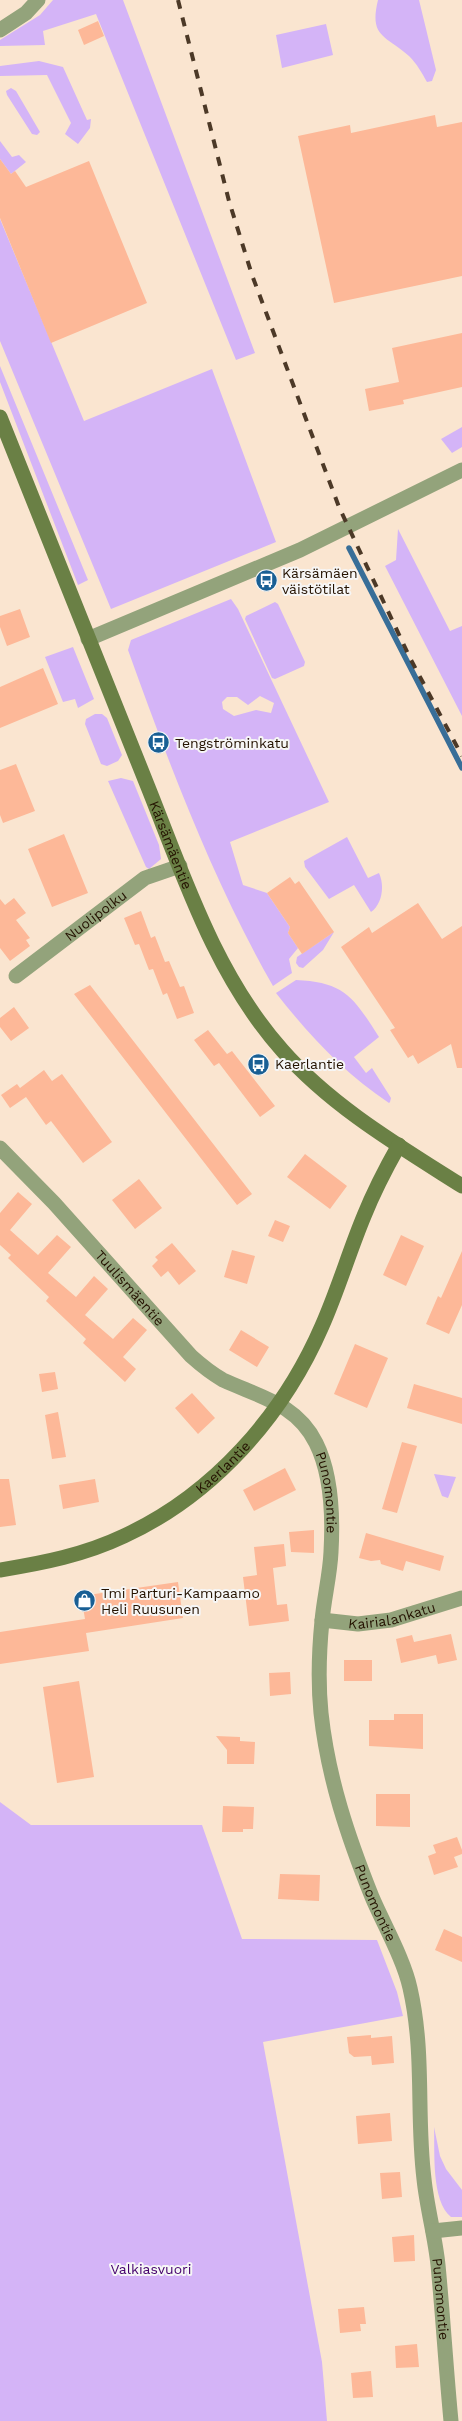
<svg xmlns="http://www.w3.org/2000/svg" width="462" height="2421" font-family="'Work Sans',sans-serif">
	<rect width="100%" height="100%" fill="#fae5d0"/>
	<path fill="#d4b4f7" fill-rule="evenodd" d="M53,0H123L255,353L236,360L96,14L43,31L45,45L0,46V40L40,15Z
		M378,0H419L436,70L432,81L427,82C422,73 417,64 409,56C385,35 369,37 378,0Z
		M326,24L333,55L282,68L276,35Z
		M39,61L63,67L87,120L91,119L90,128L78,144L65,134L71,123L47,75L0,76V66Z
		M11,88L16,91L40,132L37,135L32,134L7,95L6,91Z
		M0,141L12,157L19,155L26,162L11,174L0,159Z
		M0,219L84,421L212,369L276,542L111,609L0,341Z
		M0,366L88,580L78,585L0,382Z
		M462,427V447L452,453L441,439Z
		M398,529L450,631L462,626V716L385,566L396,560Z
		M231,599L238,609L329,802L230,842L243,885L267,893L290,927L288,933L298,948L289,959L292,973L273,986C213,881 169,764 128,650L131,640ZM260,696L274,703L271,713L256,710L234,716L223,709L222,702L227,697H237L248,705Z
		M275,602L278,604L305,662L304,666L275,679L272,678L245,619L246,616Z
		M73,647L94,699L78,708L75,699L63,702L45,657Z
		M95,714H102L107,718L122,755L118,761L107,766L101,764L85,724L86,719Z
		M121,778L133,781L159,845L161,859L149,869L146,867L108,781Z
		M347,837L368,878L379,873C385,886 382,904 371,912L354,885L329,899L305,867L304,861Z
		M334,932L323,950L303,968L299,967L296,963L297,957Z
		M296,980C345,982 354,998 379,1037L354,1057L366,1073L372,1068L391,1098L390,1102L389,1103C344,1073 309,1035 276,993Z
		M434,1474L456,1477L448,1498L442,1496Z
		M0,1802L31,1825H202L242,1939L377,1940L397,1992L403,2016L263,2042L322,2362L327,2421H0Z
		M434,2127L440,2156L446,2169L462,2190V2217H451C431,2201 435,2151 434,2127Z"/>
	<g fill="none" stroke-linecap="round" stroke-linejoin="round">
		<path stroke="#386e98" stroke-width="5.5" d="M349,548L462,768"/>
	</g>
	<path fill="#fdb898" d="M98,21L104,36L84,45L78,30Z
		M435,115L437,127L462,122V276L334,303L298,136L350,125L351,133Z
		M0,159L11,174L15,171L26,187L89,161L147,303L51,343L0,218Z
		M462,333V387L403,400L404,404L369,411L365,389L399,382L392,348Z
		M20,609L30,637L7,646L0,627V616Z
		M43,668L58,704L0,728V687Z
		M16,764L35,811L3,823L0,815V770Z
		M64,834L88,893L52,907L28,849Z
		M290,877L295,884L299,881L334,932L302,954L288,933L290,927L267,893Z
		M14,898L26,913L16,920L30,938L26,940L30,946L10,961L0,948V899L5,905Z
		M418,903L442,939L462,926V1068H457L451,1044L418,1064L413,1055L408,1058L390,1030L395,1028L341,947L369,927L372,933Z
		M141,911L151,938L155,936L165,962L169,961L180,987L184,986L194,1013L177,1019L167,993L163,995L153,969L149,970L139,944L135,945L124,918Z
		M90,985L252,1194L237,1205L74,994Z
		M14,1007L29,1028L11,1041L0,1027V1018Z
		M208,1030L227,1054L232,1051L275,1106L260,1117L219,1063L214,1066L194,1040Z
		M44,1070L52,1081L62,1074L112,1142L83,1163L51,1121L46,1125L26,1097L10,1108L1,1095L17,1084L20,1088Z
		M305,1154L347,1186L330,1209L287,1177Z
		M139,1179L162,1208L135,1229L112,1200Z
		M18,1192L32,1204L10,1230L38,1255L57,1235L71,1247L48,1273L76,1297L94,1276L108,1289L85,1315L113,1339L133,1318L147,1330L123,1357L136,1369L125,1382L83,1343L86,1339L46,1301L49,1297L8,1258L11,1255L0,1245V1213Z
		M275,1220L290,1226L283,1242L268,1236Z
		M401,1235L424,1246L406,1286L383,1275Z
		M172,1243L196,1271L179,1285L168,1271L161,1277L152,1266L158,1260L155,1257Z
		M232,1250L255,1256L247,1284L224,1277Z
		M462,1251V1305L449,1334L426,1324L438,1296L441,1298Z
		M241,1330L269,1347L257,1367L229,1350Z
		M355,1344L388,1358L367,1408L334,1394Z
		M55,1372L58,1389L42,1392L39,1374Z
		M414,1384L462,1398V1424L407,1408Z
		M192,1393L215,1418L198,1434L175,1408Z
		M58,1412L66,1457L52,1459L45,1415Z
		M402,1442L417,1446L397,1513L382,1509Z
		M285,1468L296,1490L254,1511L243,1490Z
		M0,1479H9L16,1525L0,1527Z
		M95,1479L99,1502L63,1509L59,1485Z
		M314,1530V1553L291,1552L289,1532Z
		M366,1533L444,1556L440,1571L406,1561L403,1571L381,1564L380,1560L371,1561L359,1558Z
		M284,1544L286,1566L273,1568L277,1605L287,1604L289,1621L249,1626L243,1577L257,1575L254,1547Z
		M178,1582L183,1618L86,1633L89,1651L0,1664V1632L85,1619L81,1596Z
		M451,1634L457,1660L438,1664L436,1655L401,1663L396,1639L412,1635L414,1642Z
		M344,1660H372V1681H344Z
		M290,1672L291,1694L270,1696L269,1673Z
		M79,1681L94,1777L57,1783L43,1687Z
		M394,1714H423V1749L369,1746V1720H394Z
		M216,1736L240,1737V1741L255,1742L254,1764H227V1750Z
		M376,1794H410V1827L376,1826Z
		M223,1806L254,1807L253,1829H243V1832H222Z
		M457,1837L462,1850V1854L454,1857L458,1867L434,1875L428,1856L436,1853L433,1845Z
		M280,1874L320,1875L319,1901L278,1899Z
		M444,1929L462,1937V1962L435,1950Z
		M371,2035V2038L392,2036L394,2063L372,2065L371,2056L354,2057L349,2053L347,2037Z
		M390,2113L392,2141L358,2144L356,2116Z
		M400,2172L402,2197L382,2199L380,2173Z
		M414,2235L415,2261L394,2262L392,2237Z
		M364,2307L366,2324H360L361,2331L340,2333L338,2309Z
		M417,2344L419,2367L396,2368L395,2346Z
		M371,2371L373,2397L353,2398L351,2373Z"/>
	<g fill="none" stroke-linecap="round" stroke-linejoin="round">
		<g stroke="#93a37b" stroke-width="15">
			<path d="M0,30L26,13L38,0"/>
			<path d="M88,639L300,550L462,470"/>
			<path id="s1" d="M16,976L145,878L180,866"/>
			<path id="s2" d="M0,1148L54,1203L191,1356C201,1365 211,1373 223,1380C260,1397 297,1404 316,1443C332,1475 333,1517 331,1552C330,1575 324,1598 322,1621C319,1651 318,1683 321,1713C328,1778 348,1837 372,1897C384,1925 404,1960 410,1988C425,2054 416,2114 424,2179C427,2208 435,2236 438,2265C443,2317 446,2369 451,2421"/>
			<path id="s3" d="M322,1620L358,1624L391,1620L462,1598"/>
			<path d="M433,2231L462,2228"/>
		</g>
		<g stroke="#6a8045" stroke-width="15">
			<path id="s4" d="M0,417C50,540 98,664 148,787C184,877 216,976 282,1050C331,1106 399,1146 462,1186"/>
			<path id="s5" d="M0,1570C43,1563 84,1555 124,1536C213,1495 283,1416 322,1326C338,1290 349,1252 364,1216C374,1191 386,1168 399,1145"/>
		</g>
		<path stroke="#4c3927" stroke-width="4" stroke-dasharray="9 9" stroke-linecap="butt" d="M178,0L229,201L252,275L339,507L410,658L462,756"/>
	</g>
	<defs>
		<symbol id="bus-disc" viewBox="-11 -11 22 22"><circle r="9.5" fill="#195f94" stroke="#f6f6f6"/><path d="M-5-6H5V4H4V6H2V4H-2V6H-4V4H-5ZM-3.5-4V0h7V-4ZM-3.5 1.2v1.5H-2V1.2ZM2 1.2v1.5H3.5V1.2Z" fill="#fff"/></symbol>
		<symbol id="shop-disc" viewBox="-11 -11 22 22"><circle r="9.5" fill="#195f94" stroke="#f6f6f6"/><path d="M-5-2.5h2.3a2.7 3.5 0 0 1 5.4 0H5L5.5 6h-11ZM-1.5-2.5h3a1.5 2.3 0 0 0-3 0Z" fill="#fff"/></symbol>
	</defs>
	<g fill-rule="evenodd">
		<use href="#bus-disc" x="254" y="568" width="25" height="25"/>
		<use href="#bus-disc" x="146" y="730" width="25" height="25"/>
		<use href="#bus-disc" x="246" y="1052" width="25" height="25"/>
		<use href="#shop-disc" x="72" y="1588" width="25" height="25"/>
	</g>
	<g text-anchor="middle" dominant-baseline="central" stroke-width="4" stroke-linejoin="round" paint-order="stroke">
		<g font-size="14" fill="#241200" stroke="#f6f6f6" text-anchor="start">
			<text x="282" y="573">Kärsämäen<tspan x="282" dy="16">väistötilat</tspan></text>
			<text x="175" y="743">Tengströminkatu</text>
			<text x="275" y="1064">Kaerlantie</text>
			<text x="101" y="1593">Tmi Parturi-Kampaamo<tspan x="101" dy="16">Heli Ruusunen</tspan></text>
		</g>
		<g font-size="14" fill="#241200" stroke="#f6f6f6">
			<text stroke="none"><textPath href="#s4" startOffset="461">Kärsämäentie</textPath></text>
			<text stroke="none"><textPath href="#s1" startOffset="100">Nuolipolku</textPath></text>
			<text stroke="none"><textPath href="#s2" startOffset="191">Tuulismäentie</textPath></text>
			<text stroke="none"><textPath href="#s5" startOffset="250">Kaerlantie</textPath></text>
			<text stroke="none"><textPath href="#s2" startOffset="489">Punomontie</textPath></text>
			<text stroke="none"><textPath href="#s3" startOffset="71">Kairialankatu</textPath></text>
			<text stroke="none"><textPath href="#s2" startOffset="909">Punomontie</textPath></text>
			<text stroke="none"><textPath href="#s2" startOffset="1314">Punomontie</textPath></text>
		</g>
		<g font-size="14" fill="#44006c" stroke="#f6f6f6">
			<text x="151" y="2269">Valkiasvuori</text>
		</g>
	</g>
</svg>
